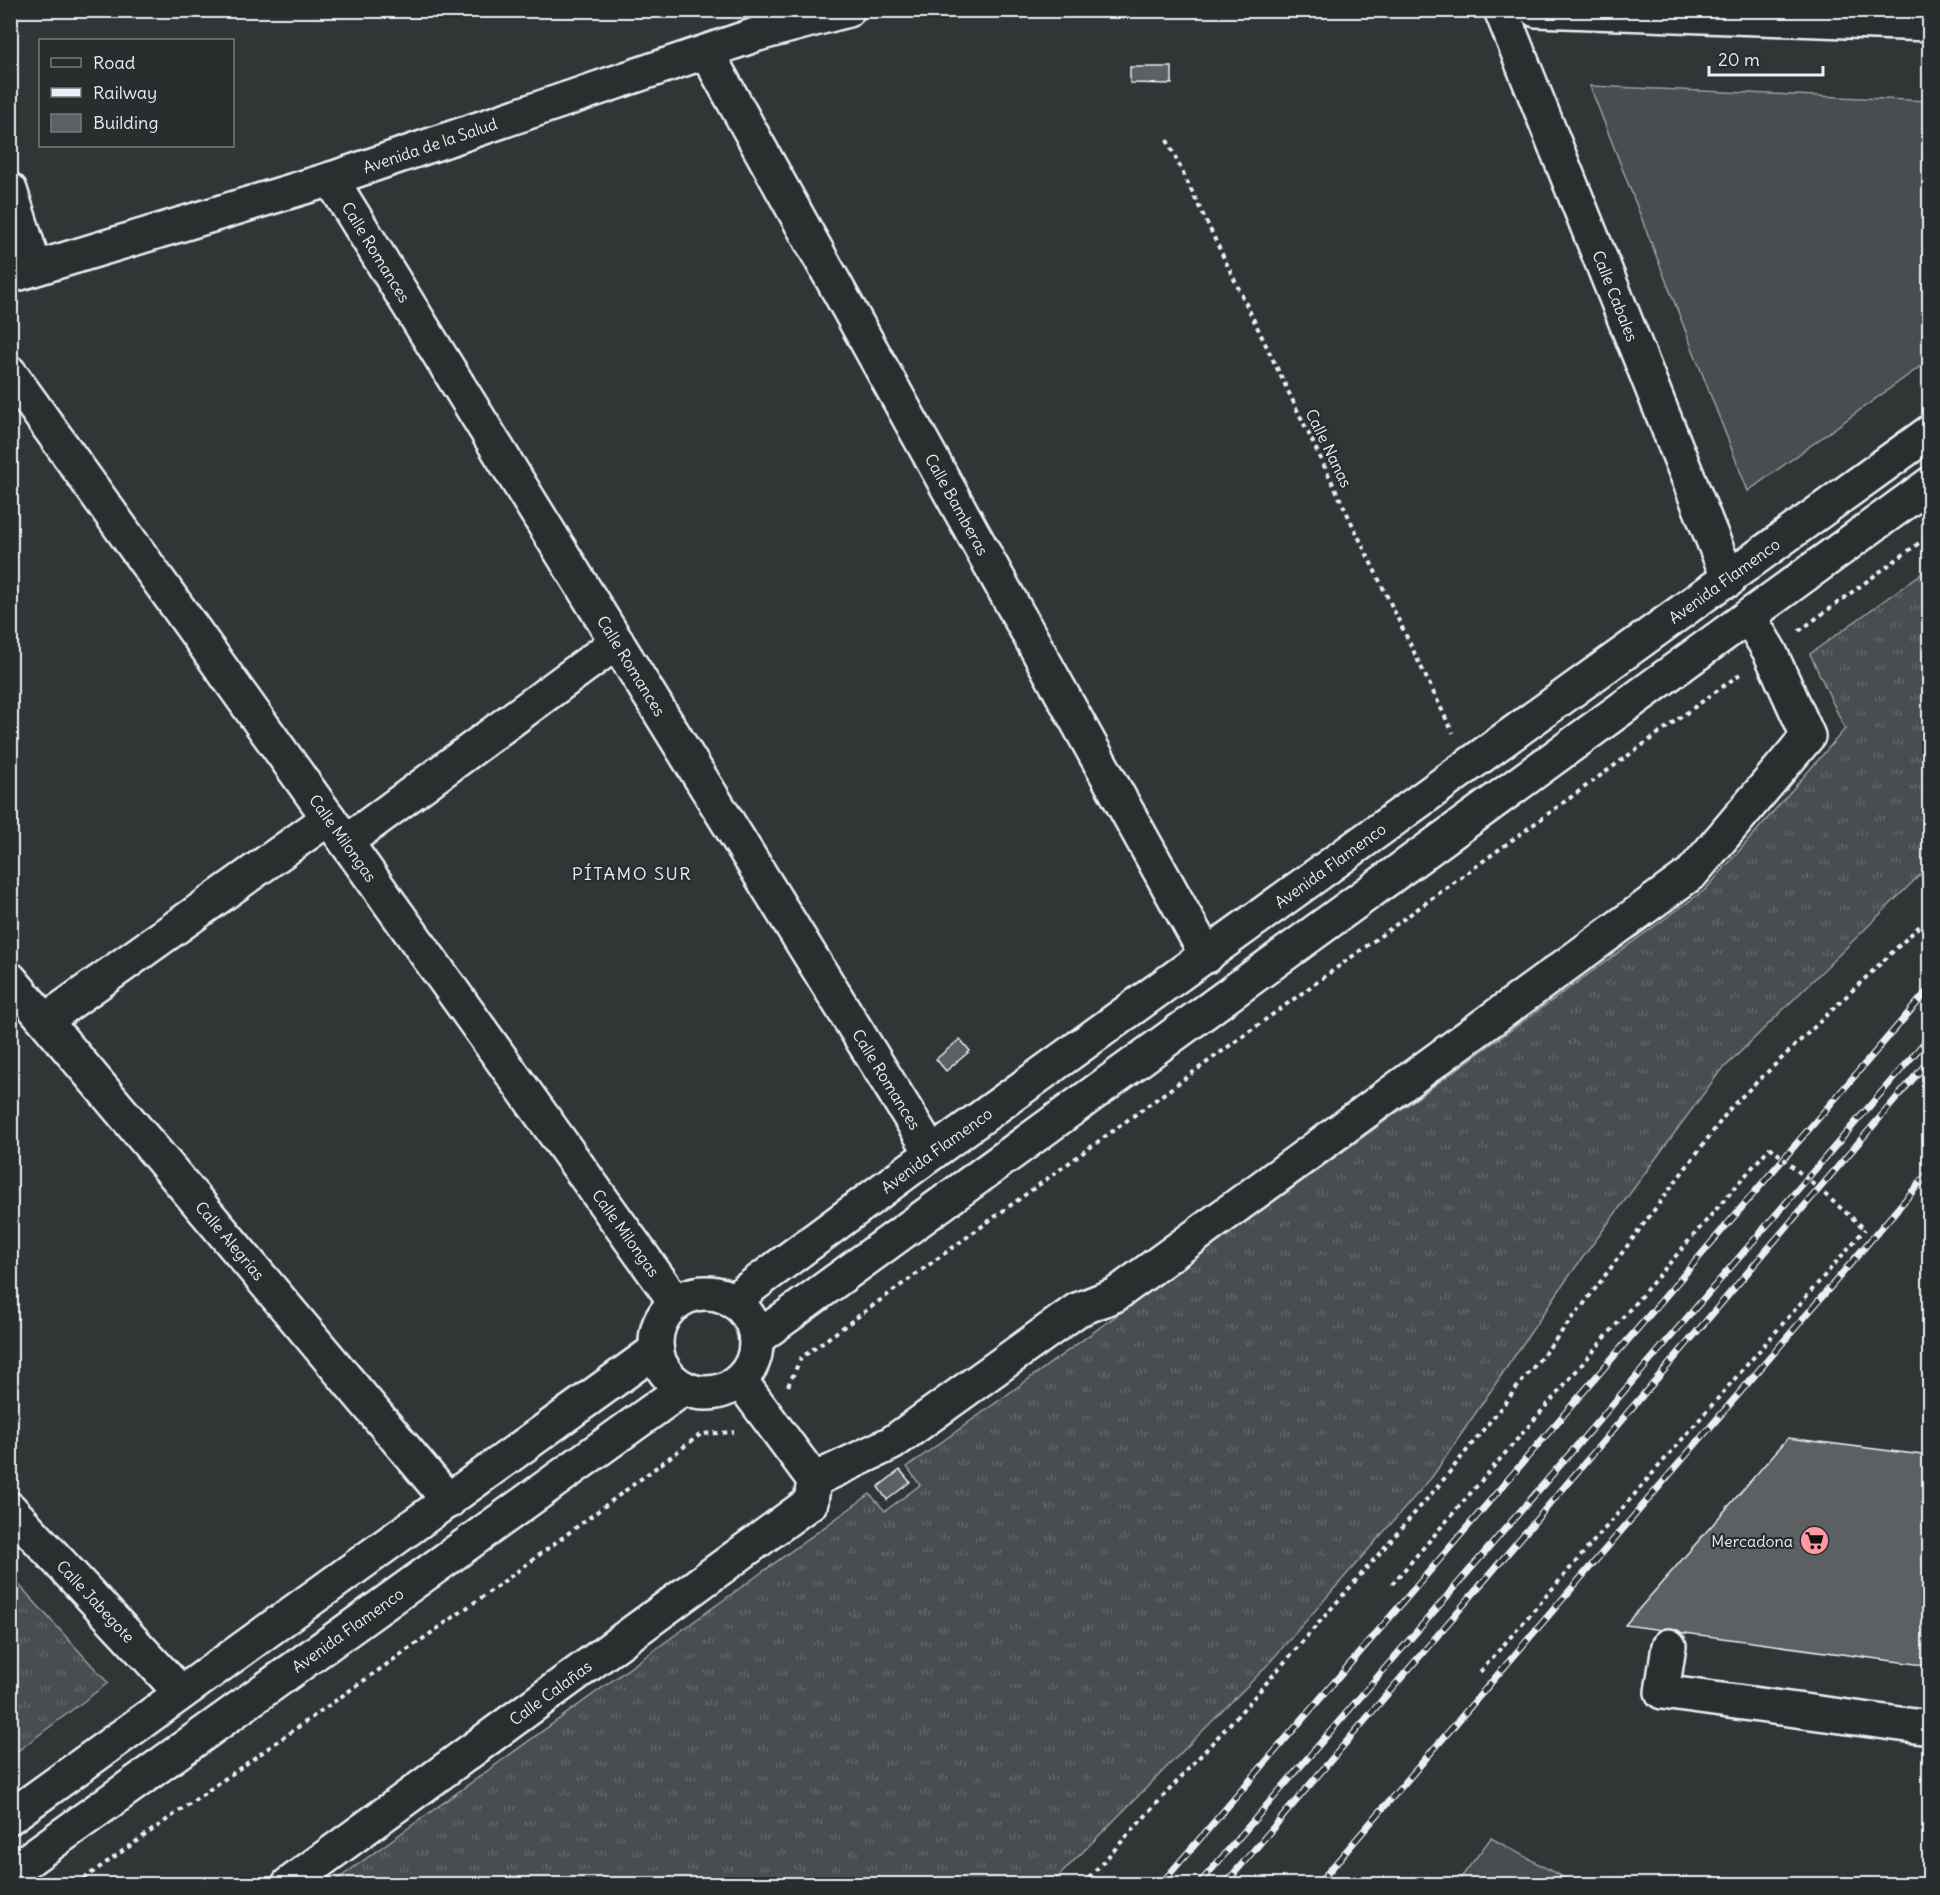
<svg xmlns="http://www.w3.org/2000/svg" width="1940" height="1895" font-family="Delius,sans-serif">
	<defs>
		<pattern id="grass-tufts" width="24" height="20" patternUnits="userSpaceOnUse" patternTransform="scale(1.5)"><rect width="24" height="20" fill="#494d4f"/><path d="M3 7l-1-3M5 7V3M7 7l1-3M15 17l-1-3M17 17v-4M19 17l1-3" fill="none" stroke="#636769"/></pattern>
	</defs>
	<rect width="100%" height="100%" fill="#323536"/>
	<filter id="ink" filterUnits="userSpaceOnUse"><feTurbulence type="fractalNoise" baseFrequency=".0167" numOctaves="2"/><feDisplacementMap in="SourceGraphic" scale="12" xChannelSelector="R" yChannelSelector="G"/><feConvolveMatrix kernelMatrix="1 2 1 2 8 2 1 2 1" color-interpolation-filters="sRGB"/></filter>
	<g filter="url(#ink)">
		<path fill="url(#grass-tufts)" stroke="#989fa4" stroke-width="1.5" d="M1929,568V866L1718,1074L1567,1279L1432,1477L1262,1671L1051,1884H331L870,1494L885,1511L920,1485L907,1467L1706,889L1845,729L1810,654Z
			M11,1576L108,1683L11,1756Z"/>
		<path fill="#494d4f" stroke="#989fa4" stroke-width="1.5" d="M1590,86L1929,101V360L1748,491Z
			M1491,1838L1575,1884H1456Z"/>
		<path fill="#5c6063" stroke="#e8f1f8" stroke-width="1.5" d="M1130,67H1172V84L1130,83Z
			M960,1039L970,1051L946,1071L936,1059Z
			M1788,1438L1930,1456V1666L1625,1625Z
			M900,1470L910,1482L887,1500L878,1487Z"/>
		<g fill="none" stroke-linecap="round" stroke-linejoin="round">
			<defs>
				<g id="minor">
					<path id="s1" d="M1501,10L1729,580"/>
					<path d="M1536,10L1930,24"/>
					<path id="s2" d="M707,53L1207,956"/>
					<path id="s3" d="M331,179L932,1153"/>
					<path d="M10,190L35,268"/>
					<path id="s4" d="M10,276L331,179L758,34L848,10"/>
					<path id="s5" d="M10,373L676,1303"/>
					<path d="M346,842L617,642"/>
					<path id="s6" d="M10,979L449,1501"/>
					<path d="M46,1020L329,818"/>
					<circle cx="706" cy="1343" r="50"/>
					<path id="s7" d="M732,1301L932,1153L1930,432"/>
					<path d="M756,1339L1930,484"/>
					<path d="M814,1480L892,1443L1077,1310L1115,1295L1692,873L1808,736L1770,652L1749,617"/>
					<path id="s8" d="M10,1509L181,1693"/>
					<path d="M1669,1646L1662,1692L1930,1728"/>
					<path d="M10,1817L656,1350"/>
					<path id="s9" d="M10,1873L684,1388"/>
					<path id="s10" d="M289,1884L811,1502L814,1480L740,1380"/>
				</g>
			</defs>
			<use href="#minor" stroke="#e8f1f8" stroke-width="38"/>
			<path stroke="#e8f1f8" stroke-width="4" stroke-dasharray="4.5 4.5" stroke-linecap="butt" d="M1167,140L1453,733
				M1799,631L1930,535
				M788,1386L801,1358L1740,674
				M1392,1584L1770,1147
				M1480,1672L1865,1229
				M76,1884L499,1585L701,1434L734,1432
				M1083,1884L1248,1704L1440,1484L1583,1305L1732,1106L1930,916"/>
			<use href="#minor" stroke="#2a2d2e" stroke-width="33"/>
			<defs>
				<path id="rail" d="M1161,1884L1930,988
					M1199,1884L1930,1036
					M1225,1884L1930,1059
					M1318,1884L1930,1171"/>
			</defs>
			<use href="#rail" stroke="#e8f1f8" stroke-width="7"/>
			<use href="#rail" stroke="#2a2d2e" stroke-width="4.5" stroke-dasharray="14" stroke-linecap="butt"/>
			<path stroke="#e8f1f8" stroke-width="4" stroke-dasharray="4.5 4.5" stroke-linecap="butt" d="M1770,1147L1865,1229"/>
		</g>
	</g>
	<defs>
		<symbol id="supermarket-disc" viewBox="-11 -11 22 22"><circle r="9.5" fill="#ff9aa2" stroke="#2a2d2e"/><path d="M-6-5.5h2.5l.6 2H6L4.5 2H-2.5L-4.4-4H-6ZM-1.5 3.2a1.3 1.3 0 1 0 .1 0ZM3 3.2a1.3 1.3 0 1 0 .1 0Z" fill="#111"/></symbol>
	</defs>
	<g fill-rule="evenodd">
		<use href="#supermarket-disc" x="1798" y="1524" width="33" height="33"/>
	</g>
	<g text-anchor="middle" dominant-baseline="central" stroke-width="4.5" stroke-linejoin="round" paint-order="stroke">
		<g font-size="16" fill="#e8f1f8" stroke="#2a2d2e">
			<text stroke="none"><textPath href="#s4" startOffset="440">Avenida de la Salud</textPath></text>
			<text stroke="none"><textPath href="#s3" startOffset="86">Calle Romances</textPath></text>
			<text stroke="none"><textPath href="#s1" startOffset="308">Calle Cabales</textPath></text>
			<text transform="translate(1329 448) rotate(64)">Calle Nanas</text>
			<text stroke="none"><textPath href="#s2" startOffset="516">Calle Bamberas</textPath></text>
			<text stroke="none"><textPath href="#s7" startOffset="1226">Avenida Flamenco</textPath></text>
			<text stroke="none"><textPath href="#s3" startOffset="572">Calle Romances</textPath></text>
			<text stroke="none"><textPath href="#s5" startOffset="572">Calle Milongas</textPath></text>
			<text stroke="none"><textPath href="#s7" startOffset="740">Avenida Flamenco</textPath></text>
			<text stroke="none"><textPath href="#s3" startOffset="1058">Calle Romances</textPath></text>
			<text stroke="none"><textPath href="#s7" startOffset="254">Avenida Flamenco</textPath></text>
			<text stroke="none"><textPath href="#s5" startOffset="1058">Calle Milongas</textPath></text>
			<text stroke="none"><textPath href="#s6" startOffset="342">Calle Alegrías</textPath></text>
			<text stroke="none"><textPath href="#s8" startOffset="126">Calle Jabegote</textPath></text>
			<text stroke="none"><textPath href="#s9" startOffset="416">Avenida Flamenco</textPath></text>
			<text stroke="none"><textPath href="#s10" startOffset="324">Calle Calañas</textPath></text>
		</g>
		<g font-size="16" fill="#e8f1f8" stroke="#2a2d2e" text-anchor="end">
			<text x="1793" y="1541">Mercadona</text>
		</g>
		<g font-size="18" letter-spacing="1.5" fill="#e8f1f8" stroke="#2a2d2e">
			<text x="632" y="873">PÍTAMO SUR</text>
		</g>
	</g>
	<rect width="1940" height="1895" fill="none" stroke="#2a2d2e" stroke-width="36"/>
	<rect x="18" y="18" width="1904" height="1859" fill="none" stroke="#e8f1f8" stroke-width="2" filter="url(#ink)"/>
	<rect x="39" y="39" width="195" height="108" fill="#2a2d2e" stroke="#767b7f" stroke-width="1.5"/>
	<rect x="51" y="58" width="30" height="9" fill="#2a2d2e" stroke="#767b7f" stroke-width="1.5"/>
	<text x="93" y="69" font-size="18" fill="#e8f1f8">Road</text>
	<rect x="51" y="88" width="30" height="9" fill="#e8f1f8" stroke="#767b7f" stroke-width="1.5"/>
	<text x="93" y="99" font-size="18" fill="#e8f1f8">Railway</text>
	<rect x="51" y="114" width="30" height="18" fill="#5c6063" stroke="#767b7f" stroke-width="1.5"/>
	<text x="93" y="129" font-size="18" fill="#e8f1f8">Building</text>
	<path d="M1709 66v9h114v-9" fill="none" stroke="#e8f1f8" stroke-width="3"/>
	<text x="1718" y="66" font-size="18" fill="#e8f1f8" stroke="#2a2d2e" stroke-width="4.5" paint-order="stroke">20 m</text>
</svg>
